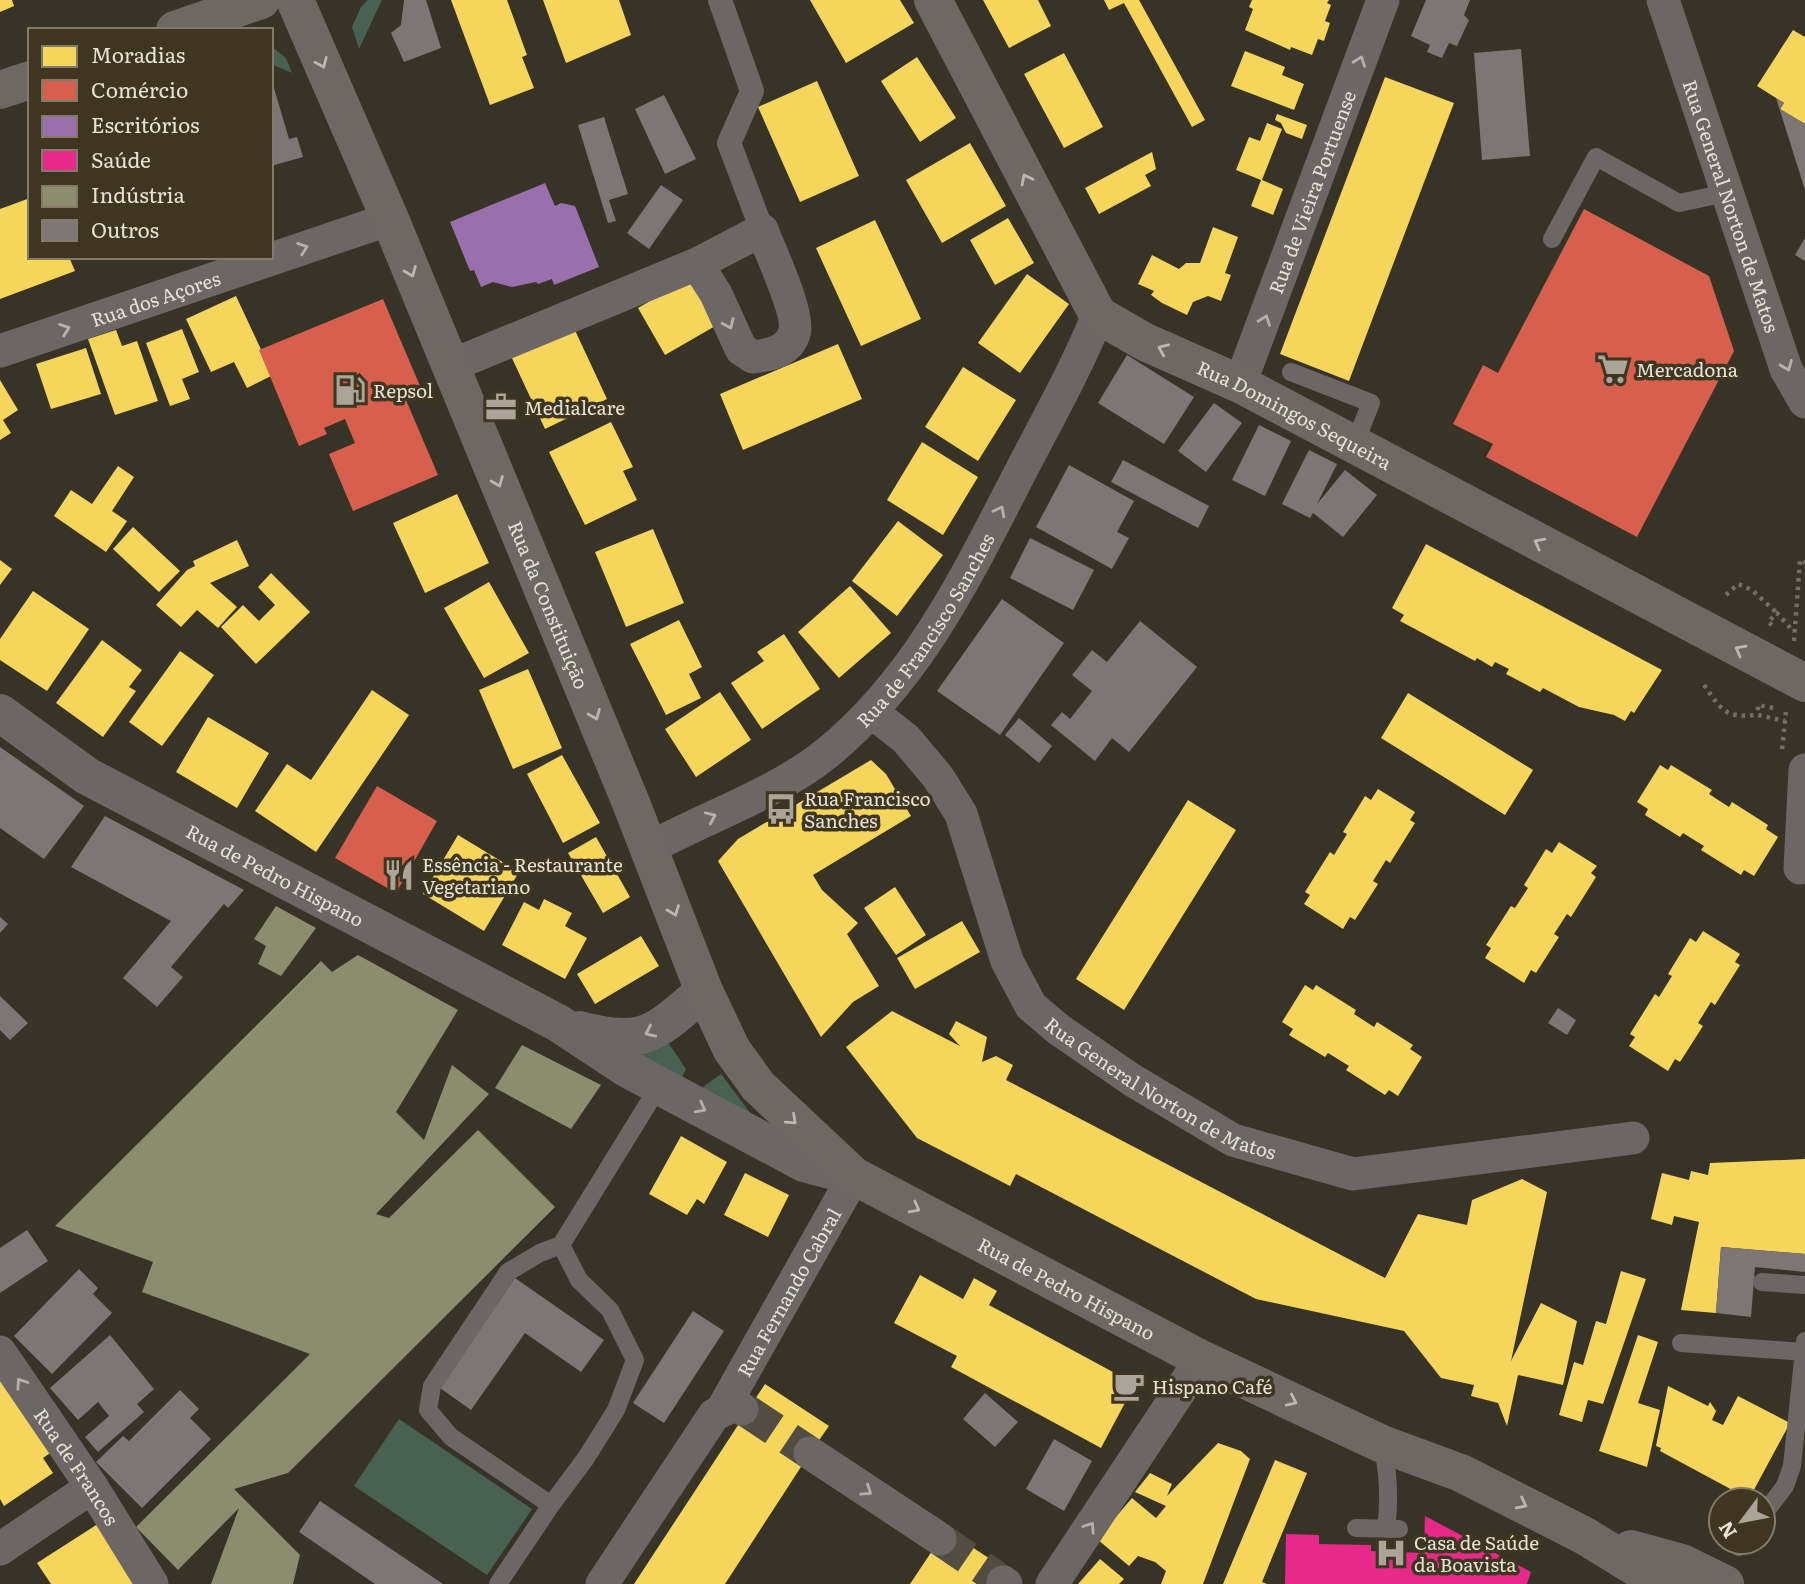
<svg xmlns="http://www.w3.org/2000/svg" width="1805" height="1584" font-family="Literata,serif">
	<rect width="100%" height="100%" fill="#383327"/>
	<path fill="#486150" d="M368,0H382L359,49L352,27L361,7Z
		M271,46L286,58L292,73L271,64Z
		M667,1041L686,1069L677,1087L630,1061Z
		M721,1074L761,1127L701,1099L703,1087Z
		M399,1419L532,1509L487,1575L354,1486Z"/>
	<path fill="#f6d55c" d="M0,0H12L14,6L0,12Z
		M451,0H507L527,55L522,57L534,88L490,105Z
		M543,0H619L631,35L566,63Z
		M810,0H900L914,23L846,63Z
		M983,0H1038L1051,26L1009,48Z
		M1104,0H1139L1205,120L1192,127L1124,3L1109,10Z
		M1252,0H1329L1327,3L1331,5L1325,21L1330,23L1324,41L1318,39L1312,55L1291,47L1290,50L1245,30L1253,9L1249,7Z
		M1793,30L1805,37V124L1780,109L1784,103L1757,86Z
		M1245,51L1285,67L1282,75L1304,84L1294,110L1231,86Z
		M1064,53L1103,127L1064,148L1024,74Z
		M917,57L956,118L920,142L881,81Z
		M1385,77L1454,103L1349,381L1280,354Z
		M817,81L859,176L800,202L758,107Z
		M1277,114L1307,125L1302,139L1286,133L1281,123L1275,120Z
		M1267,123L1282,129L1262,180L1283,189L1273,215L1251,206L1261,180L1236,170L1249,137L1260,141Z
		M970,143L1006,206L942,243L906,180Z
		M1152,152L1156,169L1145,175L1151,186L1099,214L1085,188Z
		M30,198V257H69L75,271L0,299V209Z
		M1008,218L1034,263L995,285L970,240Z
		M875,220L921,319L861,346L816,248Z
		M1213,227L1238,237L1225,273L1231,275L1221,301L1208,296L1193,302L1187,315L1162,303L1151,295L1154,291L1138,284L1152,255L1179,269L1186,263H1200Z
		M1027,274L1069,304L1020,373L978,343Z
		M690,278L717,325L665,355L638,308Z
		M236,296L273,375L247,388L234,362L211,372L186,319Z
		M573,326L607,399L545,429L511,356Z
		M182,329L199,372L182,379L190,399L170,406L146,343Z
		M116,330L122,346L137,341L158,401L115,415L88,339Z
		M838,344L862,399L743,450L720,394Z
		M86,348L101,394L51,409L36,364Z
		M963,367L1016,400L978,461L925,427Z
		M0,380L18,410L3,420L11,433L0,440Z
		M611,422L633,467L623,471L637,500L585,525L549,452Z
		M922,442L978,477L943,535L887,500Z
		M118,466L134,477L112,511L127,521L106,552L54,516L71,490L92,504Z
		M457,494L489,563L425,593L393,523Z
		M898,521L943,555L897,616L852,581Z
		M133,527L180,571L159,592L113,549Z
		M653,529L684,603L626,627L595,552Z
		M237,540L249,566L210,583L237,607L218,628L197,610L181,627L156,605L187,570L195,566L193,561Z
		M1426,544L1662,670L1634,713L1631,711L1625,721L1614,715L1579,707L1543,688L1540,692L1506,674L1509,669L1495,662L1492,667L1477,658L1475,661L1400,621L1404,615L1392,608Z
		M0,560L12,569L0,585Z
		M271,573L310,612L256,664L221,627L243,605L259,621L275,605L258,587Z
		M489,582L529,653L484,678L444,608Z
		M850,586L891,633L839,678L798,632Z
		M33,591L89,629L47,691L0,660V639Z
		M679,620L702,667L689,674L701,698L666,715L630,644Z
		M784,634L820,689L762,729L731,683L764,661L757,652Z
		M102,640L142,670L129,687L136,691L103,737L56,703Z
		M180,651L214,675L162,746L129,722Z
		M528,669L562,748L513,769L479,690Z
		M372,690L409,715L316,852L255,811L287,764L311,780Z
		M720,692L751,740L696,777L665,729Z
		M1408,693L1533,770L1505,815L1381,738Z
		M208,717L269,753L237,808L176,772Z
		M562,755L600,823L563,843L527,774Z
		M871,760L886,774L911,816L813,875L822,890L858,923L847,934L879,986L853,1002L821,1037L718,861L738,839Z
		M1660,765L1668,770L1671,765L1712,790L1709,794L1729,807L1732,802L1768,825L1766,829L1778,837L1754,876L1744,870L1741,875L1701,850L1704,846L1683,833L1680,837L1645,815L1648,809L1637,802Z
		M1378,789L1415,812L1410,820L1415,823L1390,863L1386,860L1373,881L1378,884L1355,920L1350,917L1343,929L1304,904L1310,895L1305,892L1330,852L1334,855L1347,834L1343,832L1365,796L1371,800Z
		M1188,800L1236,830L1124,1010L1076,979Z
		M458,835L519,872L484,931L423,894Z
		M596,837L630,897L603,913L568,853Z
		M1559,842L1597,866L1591,873L1596,877L1571,917L1567,914L1554,934L1559,937L1536,973L1531,970L1524,983L1485,958L1491,948L1486,945L1511,906L1515,908L1528,888L1524,885L1546,849L1552,853Z
		M895,887L926,935L896,955L864,908Z
		M544,899L572,913L565,926L587,938L565,979L502,945L524,902L539,910Z
		M962,921L980,952L915,989L897,958Z
		M1703,931L1740,954L1735,962L1740,965L1715,1005L1711,1002L1698,1023L1703,1026L1680,1062L1675,1059L1668,1071L1629,1046L1635,1037L1630,1034L1655,994L1659,997L1672,976L1668,974L1690,938L1696,942Z
		M641,936L659,966L595,1004L577,974Z
		M1305,985L1313,990L1316,985L1356,1010L1354,1014L1374,1027L1377,1022L1413,1045L1410,1049L1422,1057L1398,1096L1389,1090L1385,1095L1346,1070L1349,1066L1328,1053L1325,1057L1289,1035L1293,1029L1282,1022Z
		M892,1011L960,1046L949,1034L956,1021L987,1037L982,1062L996,1056L1013,1065L1006,1080L1385,1278L1418,1214L1467,1225L1472,1200L1522,1179L1547,1192L1511,1361L1541,1303L1577,1321L1563,1385L1518,1375L1507,1426L1498,1403L1471,1396L1474,1385L1441,1378L1404,1331L1256,1299L1016,1174L1010,1186L917,1138L846,1047Z
		M681,1136L727,1162L704,1204L697,1199L687,1215L649,1194Z
		M1805,1159V1254L1721,1247L1716,1313L1681,1310L1699,1222L1674,1216L1672,1225L1651,1219L1662,1173L1689,1180L1691,1171L1708,1175L1710,1163Z
		M745,1173L789,1195L768,1237L724,1215Z
		M1621,1271L1646,1279L1603,1404L1588,1400L1582,1422L1559,1415L1574,1362L1583,1365L1596,1321L1606,1324Z
		M920,1275L963,1299L974,1278L997,1291L989,1305L1135,1384L1101,1448L951,1367L957,1356L894,1323Z
		M1638,1335L1658,1342L1638,1403L1660,1410L1647,1467L1599,1451Z
		M0,1365L56,1449L43,1458L53,1473L4,1506L0,1499Z
		M765,1384L829,1426L810,1453L725,1584H634Z
		M1668,1386L1708,1406L1710,1402L1716,1411L1712,1420L1723,1425L1738,1396L1790,1423L1749,1499L1660,1451L1661,1448L1656,1446Z
		M1218,1443L1241,1451L1250,1459L1203,1584H1161L1166,1571L1155,1562L1138,1556L1129,1566L1097,1539L1132,1498L1156,1518L1166,1506L1135,1492L1150,1473L1172,1484L1167,1496Z
		M1275,1460L1307,1473L1262,1582L1267,1584H1223Z
		M104,1520L145,1584H51L37,1563Z
		M946,1530L1010,1572L1002,1584H910Z
		M1100,1559L1124,1579L1119,1584H1078Z"/>
	<path fill="#d6604d" d="M1584,209L1709,276L1734,351L1637,537L1486,457L1493,444L1453,424L1483,365L1498,373Z
		M383,299L420,386L403,393L438,475L353,511L329,454L355,443L345,419L324,428L327,434L299,446L259,350Z
		M377,786L437,821L396,893L335,858Z"/>
	<path fill="#9970ab" d="M545,183L555,206L561,203L575,206L599,267L554,285L552,279L538,284L536,282L512,287L493,282L481,287L474,270L470,271L450,222Z"/>
	<path fill="#e7298a" d="M1425,1516L1531,1572L1527,1584H1285L1286,1534L1319,1535V1544L1371,1545V1551L1424,1553Z"/>
	<path fill="#8c8c6e" d="M276,906L316,928L281,976L258,964L266,946L254,939Z
		M358,955L458,1010L396,1112L424,1140L452,1065L489,1094L376,1214L389,1218L478,1130L555,1207L288,1473L234,1489L300,1555L293,1584H211L239,1508L178,1570L136,1527L310,1354L142,1292L153,1262L55,1226L321,961L332,972Z
		M522,1045L601,1085L571,1129L495,1088Z"/>
	<path fill="#7d7675" d="M404,0H426L441,48L404,62L391,33L401,25Z
		M1426,0H1470L1464,15L1469,20L1457,46L1449,43L1442,58L1427,52L1430,45L1411,36Z
		M1521,49L1530,156L1482,160L1474,53Z
		M271,78L289,139L297,137L303,157L271,166Z
		M664,95L696,159L665,174L635,109Z
		M1776,98L1784,103L1780,109L1805,124V190Z
		M604,117L628,194L609,200L616,221L608,223L578,125Z
		M661,185L683,200L649,249L627,233Z
		M1805,238V261L1795,255Z
		M1127,355L1194,397L1164,444L1098,403Z
		M1214,403L1242,423L1206,472L1178,451Z
		M1259,425L1291,441L1265,496L1232,480Z
		M1309,450L1337,464L1317,504L1345,470L1377,495L1343,537L1313,513L1310,518L1282,504Z
		M1123,460L1209,506L1198,528L1111,482Z
		M1069,465L1134,501L1117,532L1129,538L1112,569L1036,527Z
		M1030,538L1094,570L1073,610L1010,578Z
		M1002,599L1064,643L1000,735L937,691Z
		M1140,621L1197,667L1129,752L1112,738L1095,761L1051,725L1062,712L1070,719L1092,691L1072,675L1092,650L1107,662Z
		M1019,718L1052,746L1039,763L1005,735Z
		M0,747L84,806L44,859L0,828Z
		M105,816L244,890L228,908L224,904L171,967L183,977L157,1007L123,978L171,921L71,867Z
		M0,917L8,924L0,933Z
		M0,996L28,1023L10,1040L0,1030Z
		M1558,1008L1576,1020L1567,1035L1548,1023Z
		M27,1230L48,1261L0,1293V1248Z
		M1721,1247L1805,1254V1272L1755,1267L1751,1317L1716,1313Z
		M79,1269L98,1288L93,1294L112,1313L52,1374L14,1336Z
		M515,1278L604,1340L581,1372L525,1333L471,1410L440,1388Z
		M693,1311L724,1331L664,1423L633,1403Z
		M110,1335L154,1389L137,1404L144,1412L98,1452L85,1437L109,1416L98,1402L78,1420L50,1388Z
		M180,1390L199,1409L190,1418L211,1439L142,1508L96,1462L123,1436L129,1441Z
		M985,1393L1018,1422L995,1447L963,1419Z
		M1054,1439L1092,1461L1064,1511L1026,1489Z
		M320,1501L443,1584H375L299,1532Z"/>
	<g fill="none" stroke-linecap="round" stroke-linejoin="round">
		<path stroke="#524d41" stroke-width="33" stroke-dasharray="33 17" stroke-linecap="butt" d="M747,1411L810,1453
			M940,1539L1003,1582"/>
		<path stroke="#736e6a" stroke-width="4.5" stroke-dasharray="3.5 5" stroke-linecap="butt" d="M1726,595L1738,584L1752,590L1777,613
			M1772,625L1768,622L1777,613L1794,632
			M1794,641L1800,560L1805,563
			M1704,685C1722,711 1725,718 1758,715
			M1773,708L1758,705V715L1785,721
			M1782,749L1786,712"/>
		<path stroke="#6c6765" stroke-width="18" d="M1552,239L1596,157L1679,203L1726,193
			M1291,372L1371,403L1354,445
			M561,1245L579,1280L610,1310L635,1360L616,1410L586,1458L551,1505L451,1437L428,1410L432,1386L508,1272L540,1253L561,1245L659,1086
			M1762,1282L1805,1285
			M1681,1343L1804,1352
			M1382,1444C1389,1474 1390,1499 1386,1529
			M1763,1515L1785,1486L1792,1466L1805,1341
			M1356,1528L1399,1529
			M1739,1547L1742,1542
			M498,1584L551,1505"/>
		<path stroke="#6c6765" stroke-width="24" d="M720,0L752,91L729,143L762,230"/>
		<g stroke="#6c6765" stroke-width="33">
			<path id="s1" d="M1663,0L1786,369L1805,402"/>
			<path id="s2" d="M0,351L390,219"/>
			<path d="M450,366L697,264L762,230C770,251 801,316 794,334C788,352 769,355 753,357L741,349L716,294L697,264"/>
			<path id="s3" d="M1240,384L1383,0"/>
			<path id="s4" d="M873,713L906,739L938,777L961,814L1007,961L1031,1006L1058,1029L1132,1080L1233,1140L1353,1174L1633,1138"/>
			<path id="s5" d="M650,848C704,818 780,792 827,753C920,677 969,571 1023,467C1049,417 1077,367 1098,315"/>
			<path d="M1800,868L1805,770"/>
			<path id="s6" d="M0,1352L92,1487L152,1584"/>
			<path id="s7" d="M723,1408L854,1176"/>
			<path d="M810,1453L940,1539"/>
			<path d="M0,1549L92,1487"/>
			<path d="M1003,1582L1006,1584"/>
			<path d="M602,1584L714,1415L734,1405L742,1409"/>
			<path d="M1052,1584L1201,1359"/>
		</g>
		<g stroke="#6c6765" stroke-width="38">
			<path id="s8" d="M0,713L87,776L558,1023L626,1068L804,1163L854,1176"/>
			<path d="M580,1030C645,1048 656,1032 704,991"/>
		</g>
		<g stroke="#6e6864" stroke-width="38">
			<path id="s9" d="M295,0L390,219L631,803L704,991L732,1050L758,1086L854,1176L1201,1359L1382,1444L1461,1473L1585,1536L1663,1584"/>
			<path id="s10" d="M933,0L1098,315L1145,342L1240,384L1805,683"/>
			<path d="M175,30L261,0"/>
			<path d="M0,90L30,80"/>
			<path d="M1631,1549L1682,1563L1725,1584"/>
		</g>
	</g>
	<defs><path id="oneway-chevron" d="M-2-3.5L2.5 0L-2 3.5" fill="none" stroke-width="1.6" stroke-linecap="round" stroke-linejoin="round" transform="scale(1.75)"/></defs>
	<g stroke="#b6b1a8">
		<use href="#oneway-chevron" transform="translate(1360 61) rotate(-70)"/>
		<use href="#oneway-chevron" transform="translate(303 248) rotate(-19)"/>
		<use href="#oneway-chevron" transform="translate(1265 320) rotate(-70)"/>
		<use href="#oneway-chevron" transform="translate(729 324) rotate(66)"/>
		<use href="#oneway-chevron" transform="translate(65 329) rotate(-19)"/>
		<use href="#oneway-chevron" transform="translate(1787 366) rotate(68)"/>
		<use href="#oneway-chevron" transform="translate(1000 511) rotate(-63)"/>
		<use href="#oneway-chevron" transform="translate(711 817) rotate(-24)"/>
		<use href="#oneway-chevron" transform="translate(650 1032) rotate(155)"/>
		<use href="#oneway-chevron" transform="translate(701 1108) rotate(28)"/>
		<use href="#oneway-chevron" transform="translate(21 1383) rotate(-124)"/>
		<use href="#oneway-chevron" transform="translate(867 1491) rotate(34)"/>
		<use href="#oneway-chevron" transform="translate(1090 1527) rotate(-56)"/>
	</g>
	<g stroke="#bdb7ad">
		<use href="#oneway-chevron" transform="translate(322 63) rotate(67)"/>
		<use href="#oneway-chevron" transform="translate(1026 179) rotate(-117)"/>
		<use href="#oneway-chevron" transform="translate(411 272) rotate(68)"/>
		<use href="#oneway-chevron" transform="translate(1163 349) rotate(-156)"/>
		<use href="#oneway-chevron" transform="translate(498 482) rotate(68)"/>
		<use href="#oneway-chevron" transform="translate(1539 543) rotate(-152)"/>
		<use href="#oneway-chevron" transform="translate(1740 650) rotate(-152)"/>
		<use href="#oneway-chevron" transform="translate(595 715) rotate(68)"/>
		<use href="#oneway-chevron" transform="translate(674 911) rotate(69)"/>
		<use href="#oneway-chevron" transform="translate(792 1120) rotate(42)"/>
		<use href="#oneway-chevron" transform="translate(915 1208) rotate(28)"/>
		<use href="#oneway-chevron" transform="translate(1292 1401) rotate(25)"/>
		<use href="#oneway-chevron" transform="translate(1522 1504) rotate(27)"/>
	</g>
	<defs>
		<symbol id="supermarket-bare" viewBox="-9 -9 18 18"><path d="M-6-5.5h2.5l.6 2H6L4.5 2H-2.5L-4.4-4H-6ZM-1.5 3.2a1.3 1.3 0 1 0 .1 0ZM3 3.2a1.3 1.3 0 1 0 .1 0Z" fill="#aaa598" stroke="#3e3621" stroke-width="2.5" paint-order="stroke"/></symbol>
		<symbol id="fuel-bare" viewBox="-9 -9 18 18"><path d="M-5.5-6h7V0h2V4h1.3V-2.5L3-4.5l.8-.8L6-3V5H2.5V1h-1V6h-7ZM-4.2-4.7v3.2H.2V-4.7Z" fill="#aaa598" stroke="#3e3621" stroke-width="2.5" paint-order="stroke"/></symbol>
		<symbol id="office-bare" viewBox="-9 -9 18 18"><path d="M-6-3h4V-5.5h4V-3h4V5H-6ZM-1-4.5V-3h2v-1.5ZM-6 0V1H6V0Z" fill="#aaa598" stroke="#3e3621" stroke-width="2.5" paint-order="stroke"/></symbol>
		<symbol id="bus-bare" viewBox="-9 -9 18 18"><path d="M-5-6H5V4H4V6H2V4H-2V6H-4V4H-5ZM-3.5-4V0h7V-4ZM-3.5 1.2v1.5H-2V1.2ZM2 1.2v1.5H3.5V1.2Z" fill="#aaa598" stroke="#3e3621" stroke-width="2.5" paint-order="stroke"/></symbol>
		<symbol id="restaurant-bare" viewBox="-9 -9 18 18"><path d="M-5-6h1v4h1v-4h1v4h1v-4h1v5L-1.5 .5V6h-2V.5L-5-1ZM5-6V6H3V1.5H1.5Q1.5-4 5-6Z" fill="#aaa598" stroke="#3e3621" stroke-width="2.5" paint-order="stroke"/></symbol>
		<symbol id="cafe-bare" viewBox="-9 -9 18 18"><path d="M-5.5-4.5H6V0H3Q3 3.5 0 3.5H-2.5Q-5.5 3.5-5.5 0ZM3-3.2v2h1.7v-2ZM-6 4.5H4V6H-6Z" fill="#aaa598" stroke="#3e3621" stroke-width="2.5" paint-order="stroke"/></symbol>
		<symbol id="hospital-bare" viewBox="-9 -9 18 18"><path d="M-5-5h3v3.5h4V-5h3V5h-3V1.5h-4V5h-3Z" fill="#aaa598" stroke="#3e3621" stroke-width="2.5" paint-order="stroke"/></symbol>
	</defs>
	<g fill-rule="evenodd">
		<use href="#supermarket-bare" x="1591" y="347" width="44" height="44"/>
		<use href="#fuel-bare" x="328" y="368" width="44" height="44"/>
		<use href="#office-bare" x="479" y="385" width="44" height="44"/>
		<use href="#bus-bare" x="759" y="787" width="44" height="44"/>
		<use href="#restaurant-bare" x="377" y="853" width="44" height="44"/>
		<use href="#cafe-bare" x="1107" y="1364" width="44" height="44"/>
		<use href="#hospital-bare" x="1369" y="1531" width="44" height="44"/>
	</g>
	<g text-anchor="middle" dominant-baseline="central" stroke-width="7" stroke-linejoin="round" paint-order="stroke">
		<g font-size="19" fill="#e7e2d5" stroke="#3e3621">
			<text stroke="none"><textPath href="#s3" startOffset="205">Rua de Vieira Portuense</textPath></text>
			<text stroke="none"><textPath href="#s1" startOffset="217">Rua General Norton de Matos</textPath></text>
			<text stroke="none"><textPath href="#s2" startOffset="164">Rua dos Açores</textPath></text>
			<text stroke="none"><textPath href="#s10" startOffset="576">Rua Domingos Sequeira</textPath></text>
			<text stroke="none"><textPath href="#s9" startOffset="656">Rua da Constituição</textPath></text>
			<text stroke="none"><textPath href="#s5" startOffset="360">Rua de Francisco Sanches</textPath></text>
			<text stroke="none"><textPath href="#s8" startOffset="320">Rua de Pedro Hispano</textPath></text>
			<text stroke="none"><textPath href="#s4" startOffset="495">Rua General Norton de Matos</textPath></text>
			<text stroke="none"><textPath href="#s9" startOffset="1554">Rua de Pedro Hispano</textPath></text>
			<text stroke="none"><textPath href="#s7" startOffset="133">Rua Fernando Cabral</textPath></text>
			<text stroke="none"><textPath href="#s6" startOffset="138">Rua de Francos</textPath></text>
		</g>
		<g font-size="19" fill="#e7e2d5" stroke="#3e3621" text-anchor="start">
			<text x="1636" y="369">Mercadona</text>
			<text x="373" y="390">Repsol</text>
			<text x="524" y="407">Medialcare</text>
			<text x="804" y="798">Rua Francisco<tspan x="804" dy="22">Sanches</tspan></text>
			<text x="422" y="864">Essência - Restaurante<tspan x="422" dy="22">Vegetariano</tspan></text>
			<text x="1152" y="1386">Hispano Café</text>
			<text x="1414" y="1542">Casa de Saúde<tspan x="1414" dy="22">da Boavista</tspan></text>
		</g>
	</g>
	<rect x="28" y="28" width="245" height="231" fill="#3e3621" stroke="#827b69" stroke-width="2"/>
	<rect x="42" y="46" width="35" height="21" fill="#f6d55c" stroke="#827b69" stroke-width="2"/>
	<text x="91" y="63" font-size="21" fill="#e7e2d5">Moradias</text>
	<rect x="42" y="80" width="35" height="21" fill="#d6604d" stroke="#827b69" stroke-width="2"/>
	<text x="91" y="98" font-size="21" fill="#e7e2d5">Comércio</text>
	<rect x="42" y="116" width="35" height="21" fill="#9970ab" stroke="#827b69" stroke-width="2"/>
	<text x="91" y="133" font-size="21" fill="#e7e2d5">Escritórios</text>
	<rect x="42" y="150" width="35" height="21" fill="#e7298a" stroke="#827b69" stroke-width="2"/>
	<text x="91" y="168" font-size="21" fill="#e7e2d5">Saúde</text>
	<rect x="42" y="186" width="35" height="21" fill="#8c8c6e" stroke="#827b69" stroke-width="2"/>
	<text x="91" y="203" font-size="21" fill="#e7e2d5">Indústria</text>
	<rect x="42" y="220" width="35" height="21" fill="#7d7675" stroke="#827b69" stroke-width="2"/>
	<text x="91" y="238" font-size="21" fill="#e7e2d5">Outros</text>
	<g transform="translate(1742 1521) rotate(238)"><circle r="33" fill="#3e3621" stroke="#827b69" stroke-width="2"/>
	<path d="M0-5L12 26L0 18L-12 26Z" fill="#aaa598"/>
	<text y="-10" font-size="19" font-weight="bold" text-anchor="middle" fill="#e7e2d5">N</text>
	</g>
</svg>
